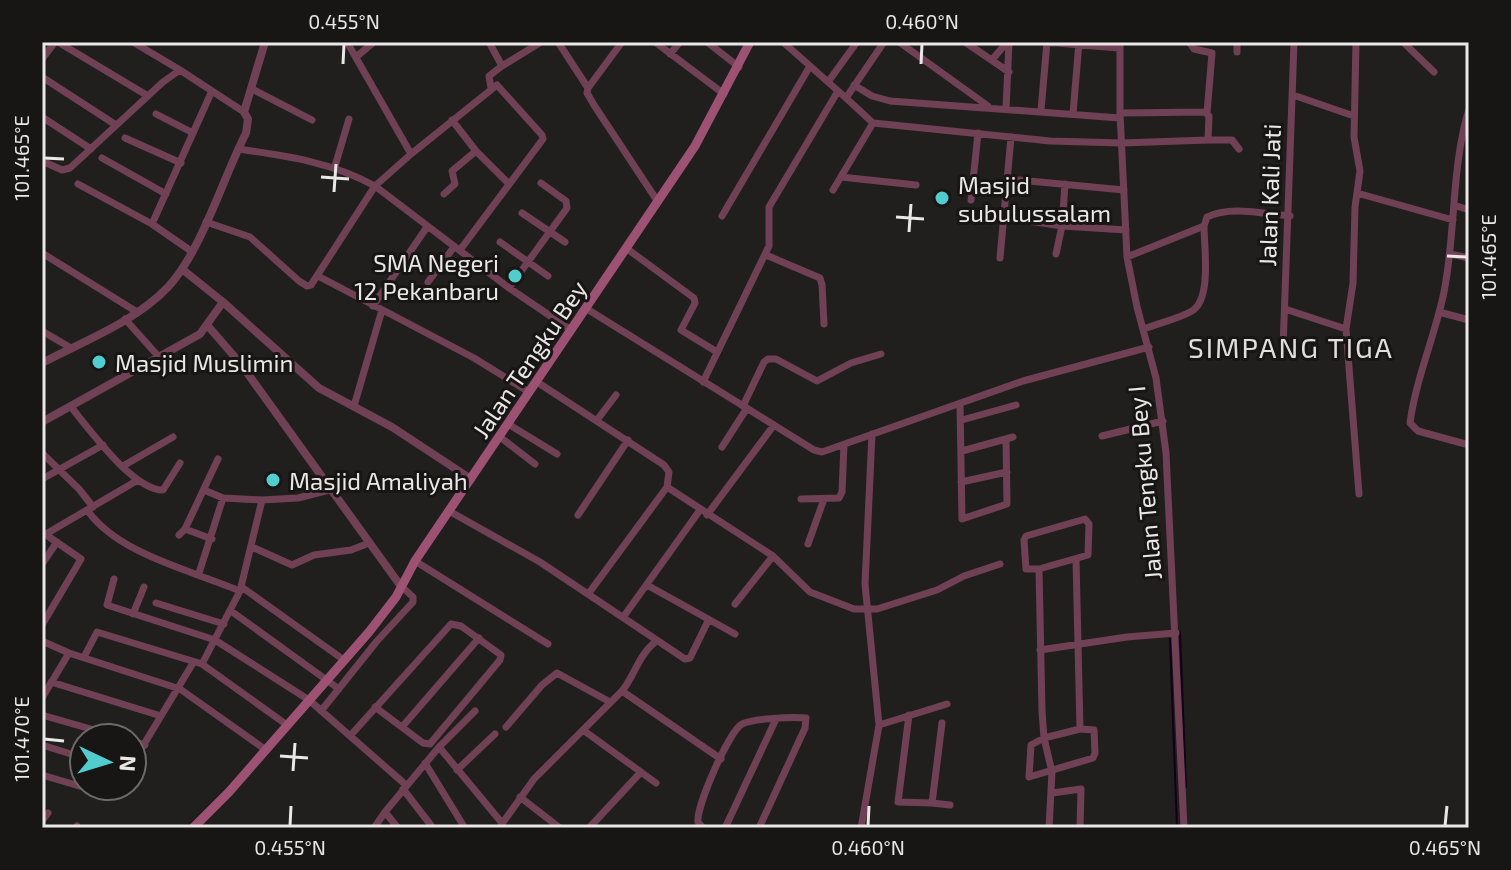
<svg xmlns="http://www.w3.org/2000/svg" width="1511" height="870" font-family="'Exo 2',sans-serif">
	<rect width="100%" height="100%" fill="#211f1e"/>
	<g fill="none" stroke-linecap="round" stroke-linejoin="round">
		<path stroke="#110018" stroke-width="2" d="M1180,632L1186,787
			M1170,639L1177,828"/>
		<path stroke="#704155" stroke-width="7" d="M58,42L148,96
			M133,42L180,70
			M347,42L411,154
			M489,42L502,66L541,42
			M558,42L588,88L587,93L594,105L658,202
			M655,42L724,94
			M707,42L739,67
			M783,42L846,98L884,42
			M899,42L988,106
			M965,42L1009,72
			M1044,42L1119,48
			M1120,42V113L1127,257L1137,307L1156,378L1166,453L1184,828
			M1189,42L1194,49L1212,53L1207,113
			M1356,42L1354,137L1360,171L1355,207L1353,283L1346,329L1359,494
			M1403,42L1434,72
			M1237,52V42
			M670,54L680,42
			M356,57L374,42
			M42,59L55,42
			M992,60L1007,42
			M42,77L116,125
			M828,82L857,42
			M854,85L872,96L890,101L1120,118
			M491,88L489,76L502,66
			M588,88L622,42
			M252,89L312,120
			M1293,95L1354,116
			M1006,109L1009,42
			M1469,109C1451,167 1456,232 1444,292C1435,336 1416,378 1410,423L1418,431L1469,445
			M1041,110L1047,42
			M156,114L193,133
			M1073,114L1079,42
			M42,117L91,149
			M452,120L476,151L509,184
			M873,123L1050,141L1122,143L1208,140L1209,116L1205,112L1120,113
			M125,138L181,163
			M1208,140H1232L1239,149
			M238,149C287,156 331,162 375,186L509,288L571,330
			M102,158L166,194
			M42,161L62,170L70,168L163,82L180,70L244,112
			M335,166L349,119
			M841,177L916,185
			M1008,179L1124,190
			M78,184L152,224L191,251
			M833,190L873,123L846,98
			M1357,193L1453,220
			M444,194L455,184L452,171L476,151
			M971,200L978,133
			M1454,205L1469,210
			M522,213L565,242
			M722,216L810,66
			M1003,217L1062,226L1126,230
			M206,222L250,237L299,281L307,286L311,285L375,186L411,154L497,85L542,135L543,139L460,250
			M152,224L211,93
			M500,242L548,276
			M626,248L694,298L695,303L681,330L717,352
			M42,253L137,312
			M1056,254L1062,226L1065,184
			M1450,254L1469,258
			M766,255L820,278L822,285L824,324
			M1127,257L1204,226L1207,217C1230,205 1265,214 1290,216
			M1000,258L1011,137
			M318,276L474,358L529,392
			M428,282L454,247
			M509,288L567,208L566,201L541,183
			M373,306L427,227
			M587,309L814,450L822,452L1023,381L1149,347
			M1285,309L1346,329
			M1439,312L1469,320
			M125,319L159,357
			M1144,329C1159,323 1178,319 1192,311C1212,299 1204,247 1204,226
			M42,331L71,348
			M1283,349L1294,42
			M537,382L664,465L669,472L667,487L773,556L810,592L854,609H877L937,590L964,576L1000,564
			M703,382L769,246V207L838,91
			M960,404L962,519L1007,504L1006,439
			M354,406L382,310
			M743,406L764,362L768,359H776L817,381L851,363L881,354
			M71,407C90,430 133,490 163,490L180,463
			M597,420L616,395
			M962,420L1016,405
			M508,424L557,454
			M872,434L865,584L879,725L947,704
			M1102,436L1163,421
			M500,437L535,464
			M722,447L747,408
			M962,451L1013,437
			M42,453L79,489L93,507
			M123,466L173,437
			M42,479L103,445
			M961,482L1007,472
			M204,490L223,498L262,500
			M801,499L839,498L842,492L844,445
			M88,511C118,554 193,571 240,591L243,588L344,660
			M449,511L540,562L685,659L690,658L708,621
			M578,515L628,440
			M707,515L774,425
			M1085,519L1089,524L1088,555L1039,569H1026L1024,540L1026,536Z
			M185,529L212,539
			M42,532L81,559L42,625
			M46,534L138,480
			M179,535L185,529L218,459
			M808,544L824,499
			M252,547L292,565L314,555L351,550L369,543
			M1076,560L1080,729
			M415,561L548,644
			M42,564L57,542
			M1039,569L1042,711L1044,738L1052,772L1049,828
			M199,573L223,498
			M114,579L107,605L215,640L309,700L406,785
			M647,585L735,634
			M589,593L667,487
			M156,603L224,624
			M735,604L773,556
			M231,611L339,689
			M133,614L144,587
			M624,616L700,510
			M42,641L69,653L180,689L266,750
			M1040,650L1127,637L1176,633
			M84,657L97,632L202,664L287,725
			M202,664L240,591L262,500L298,498L333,489
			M51,682L161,716
			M622,691L721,759
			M42,698L69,653
			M321,711L377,641L413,602V597L400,585
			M42,715L122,738
			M909,715L898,802L932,803L942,723
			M402,727L479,638
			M506,727L542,685L557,673L610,702
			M1080,729L1094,730L1095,753L1093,758L1029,777L1031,745L1044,738Z
			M583,730L656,783
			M350,736L451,624L461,626L501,655L500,660L430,744L423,743L375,707
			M132,741L145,745
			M42,745L84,758
			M439,747L502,823
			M425,763L463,825
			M132,764L193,663
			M457,770L495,734
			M42,775L110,795H113L119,786
			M403,789L433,828
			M1052,793L1081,789L1080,828
			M520,797L560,828
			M932,803L950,805
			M42,821L48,813
			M76,828L77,826
			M374,828L385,812
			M398,828L385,812L439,747L475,711
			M499,828L534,779L622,691C635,675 638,656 655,642
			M589,828L641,772
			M703,828L698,822C696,807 729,731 742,724C755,718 792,717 806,718L805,728L759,828
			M725,828L776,719
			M861,828L879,725"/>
		<path stroke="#704155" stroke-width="8" d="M182,269L223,302L319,388L392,427L471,479
			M208,326L240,363L400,585
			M42,363C84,341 135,322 168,287C201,252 223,178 246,133L248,119L244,112L265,42
			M42,422L200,334L223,302"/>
		<path stroke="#9d5273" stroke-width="9" d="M193,828L229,792L369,632L396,597L415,561L695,146L750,42"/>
	</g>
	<path fill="none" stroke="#e9e7e7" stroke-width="3" d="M343,64L344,44M921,64L922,44M44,158L64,159M321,177L349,179M334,192L336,164M896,217L924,219M909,232L911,204M1447,256L1467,257M44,739L64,741M280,756L308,758M293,771L295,743M290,826L291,806M868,826L869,806M1445,826L1447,806"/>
	<g fill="#52cdce" stroke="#181515" stroke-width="3">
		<circle cx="942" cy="198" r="8"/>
		<circle cx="515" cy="276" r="8"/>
		<circle cx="99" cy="362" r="8"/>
		<circle cx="273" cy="480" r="8"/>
	</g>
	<g text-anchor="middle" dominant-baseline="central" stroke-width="6" stroke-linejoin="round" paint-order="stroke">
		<g font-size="24" fill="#e9e7e7" stroke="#181515" text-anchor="start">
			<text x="958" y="184">Masjid<tspan x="958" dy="28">subulussalam</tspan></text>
			<text x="499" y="262" text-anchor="end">SMA Negeri<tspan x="499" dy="28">12 Pekanbaru</tspan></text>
			<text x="115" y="362">Masjid Muslimin</text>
			<text x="289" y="480">Masjid Amaliyah</text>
		</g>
		<g font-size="24" fill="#e9e7e7" stroke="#181515">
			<text transform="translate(1269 195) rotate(-88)">Jalan Kali Jati</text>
			<text transform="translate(529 359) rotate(-56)">Jalan Tengku Bey</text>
			<text transform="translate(1144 483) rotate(-95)">Jalan Tengku Bey I</text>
		</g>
		<g font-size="28" letter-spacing="2" fill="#e2dedd" stroke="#181515">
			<text x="1291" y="347">SIMPANG TIGA</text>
		</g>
	</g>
	<rect width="1511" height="870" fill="none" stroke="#181515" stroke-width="88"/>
	<g transform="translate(108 762) rotate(94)"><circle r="38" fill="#181515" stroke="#6c6969" stroke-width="2"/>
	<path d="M0-6L14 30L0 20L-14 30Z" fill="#52cdce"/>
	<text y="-12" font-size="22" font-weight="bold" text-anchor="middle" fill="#e9e7e7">N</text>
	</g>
	<rect x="44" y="44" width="1423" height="782" fill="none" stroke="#e9e7e7" stroke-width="3"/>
	<g font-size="20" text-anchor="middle" fill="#e9e7e7">
		<text x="344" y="29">0.455°N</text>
		<text x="922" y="29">0.460°N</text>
		<text transform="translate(22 158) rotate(-90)" y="7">101.465°E</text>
		<text transform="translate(1489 257) rotate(-90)" y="7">101.465°E</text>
		<text transform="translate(22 739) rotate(-90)" y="7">101.470°E</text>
		<text x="290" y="855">0.455°N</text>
		<text x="868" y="855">0.460°N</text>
		<text x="1445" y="855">0.465°N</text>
	</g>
</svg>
